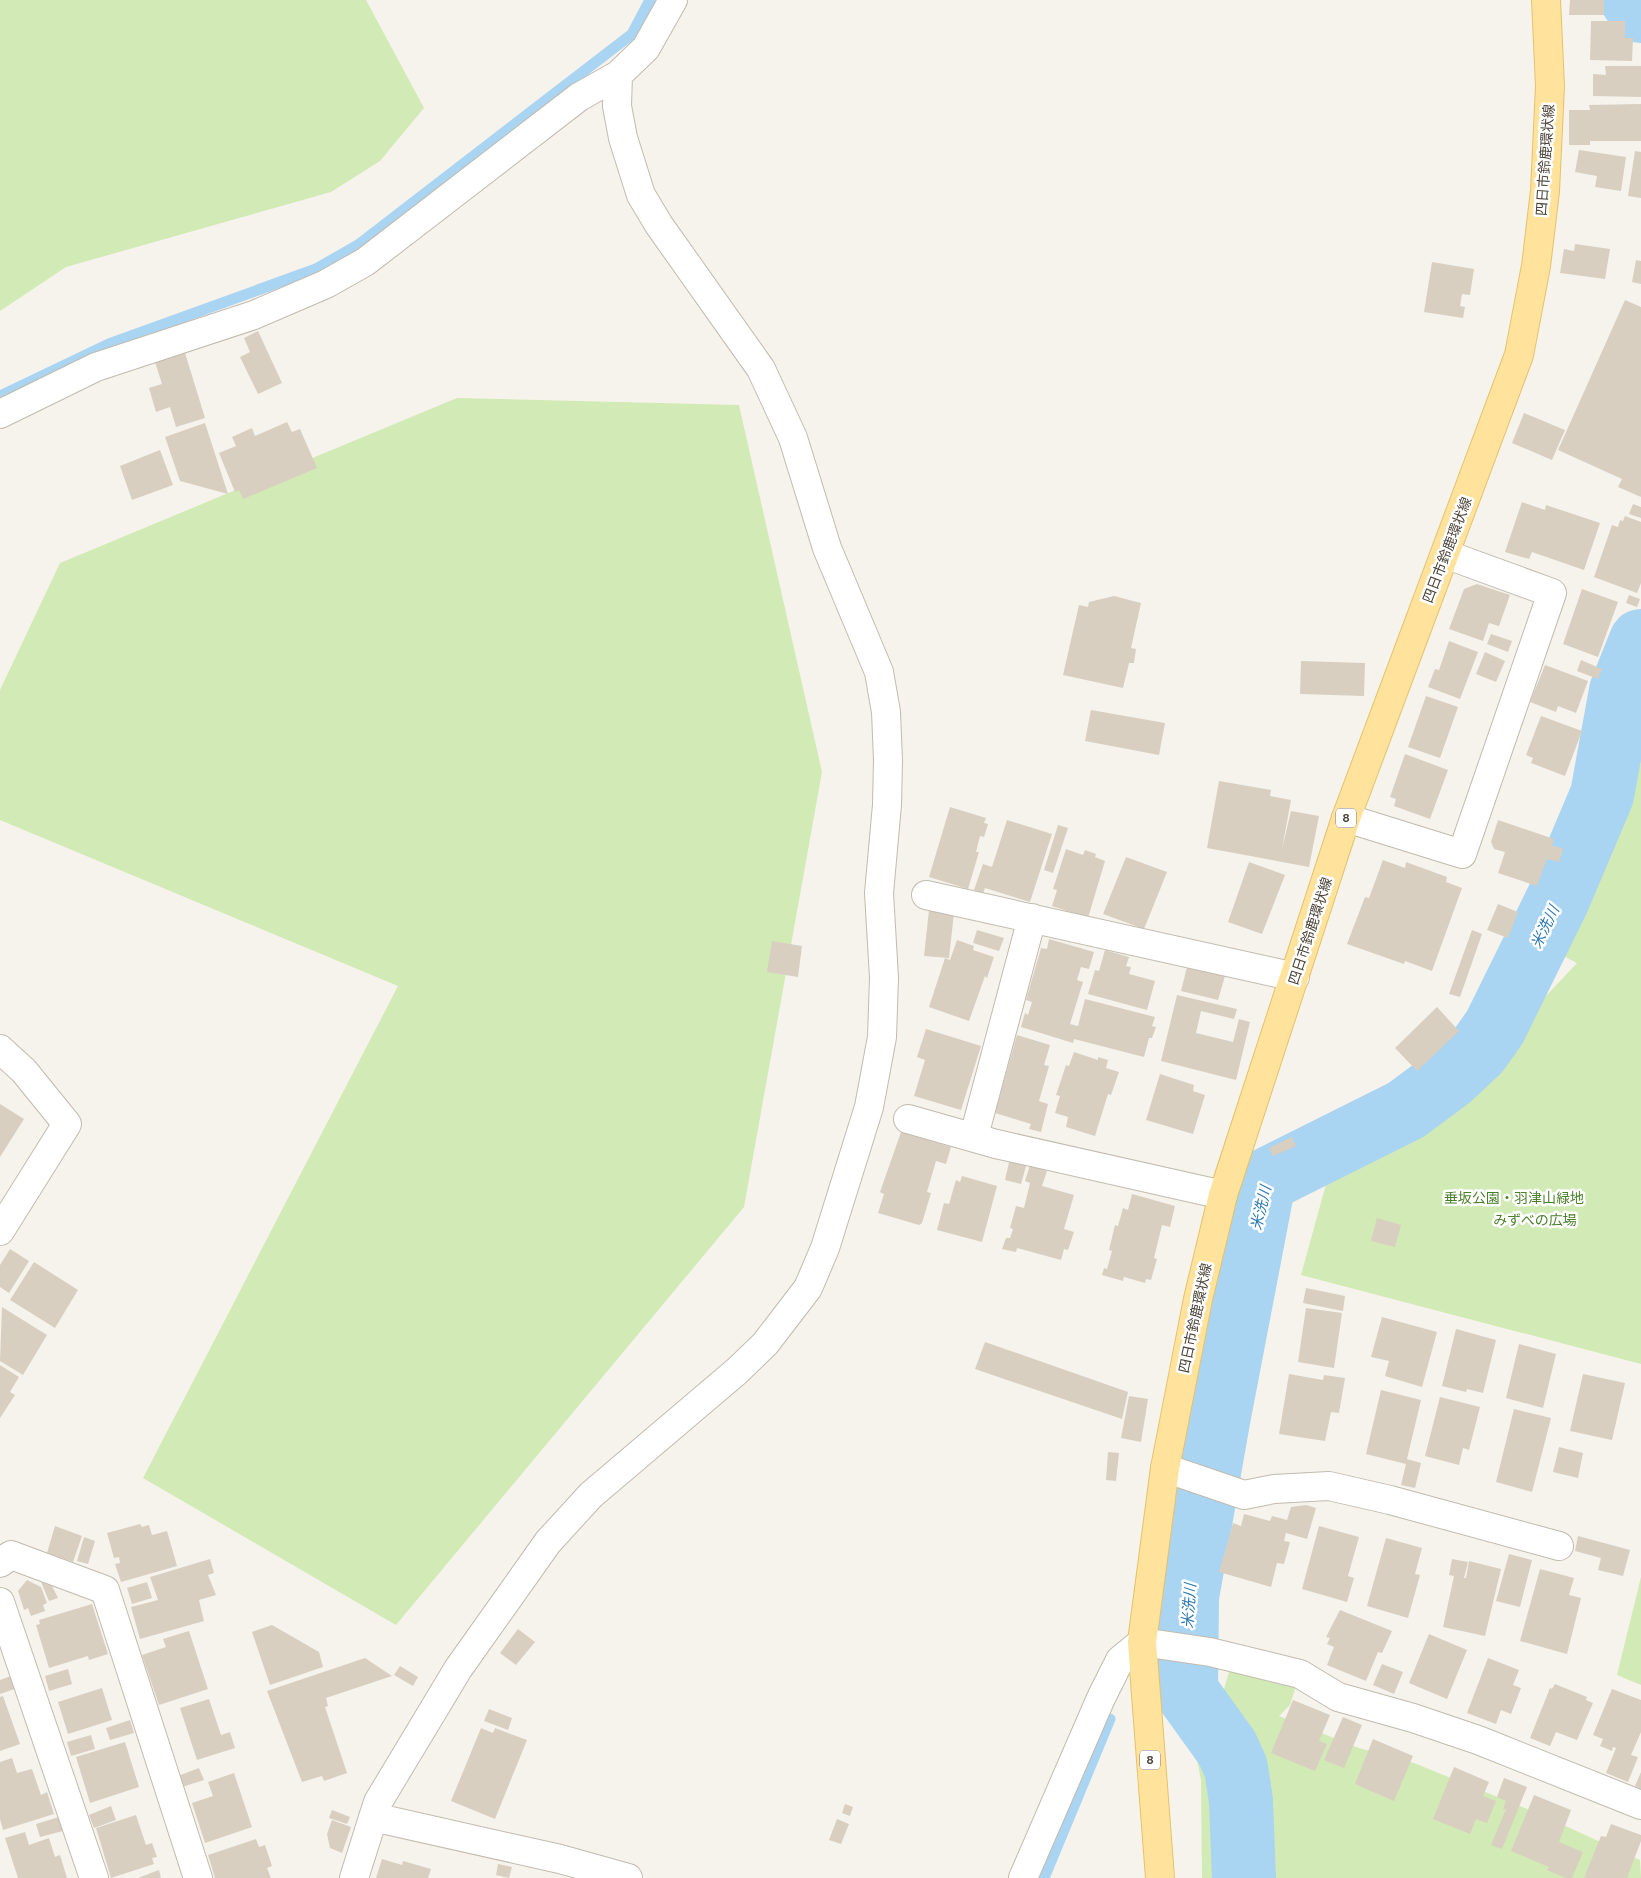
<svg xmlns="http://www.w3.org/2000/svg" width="1641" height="1878" font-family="'DM Sans','Noto Sans JP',sans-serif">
	<rect width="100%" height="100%" fill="#f6f3ec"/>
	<path fill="#d2eab5" d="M0,0H366L424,108L380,161L331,192L66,267L0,311Z
		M457,398L739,405L822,772L744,1207L396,1625L143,1478L398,986L0,820V690L60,563Z
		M1641,738V1364L1301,1275L1328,1177L1489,1057L1577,963L1544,946Z
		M1641,1577V1685L1617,1675Z
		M1231,1665L1297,1683L1290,1705L1279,1716L1359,1748L1414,1763L1537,1813L1640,1860L1641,1878H1202L1201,1780L1194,1745L1170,1705L1222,1696Z"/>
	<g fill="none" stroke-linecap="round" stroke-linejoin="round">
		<path stroke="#a9d4f2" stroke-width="11" d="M0,396L109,344L316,269L358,245L632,34L650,0
			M1044,1878L1110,1719"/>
		<path stroke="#a9d4f2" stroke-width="64" d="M1632,0L1641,11
			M1244,1878L1241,1801L1236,1768L1227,1748L1186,1691L1187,1597L1218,1421L1264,1181L1406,1110L1449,1078L1478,1051L1495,1027L1558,899L1602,795L1621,691L1641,641"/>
	</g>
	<path fill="#d8cfc1" d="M1570,0H1604V15H1569Z
		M1591,21H1625V38H1633L1632,61L1590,60Z
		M1605,66H1641V97L1593,96V74L1606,75Z
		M1641,104V141H1590V145H1569V110H1590L1589,105Z
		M1579,150L1626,157L1621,191L1595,187L1597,176L1575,172Z
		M1635,151L1641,152V198L1628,196Z
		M1575,244L1610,249L1605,279L1560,273L1564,249L1574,251Z
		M1636,260L1641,261V284L1632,282Z
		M1432,262L1474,269L1470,295L1462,294L1460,306L1465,307L1463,318L1424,312Z
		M1625,300L1641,307V497L1618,487L1622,479L1558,450Z
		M258,331L282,383L258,394L240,357L250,352L244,338Z
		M185,353L205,418L176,427L170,407L156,412L149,388L162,384L155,362Z
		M1524,413L1565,430L1552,460L1512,443Z
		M287,422L292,432L300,429L317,468L243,499L239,490L235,492L219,453L236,446L232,437L252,428L255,436Z
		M205,423L228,494L180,481L165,437Z
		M160,450L173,485L132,500L120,466Z
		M1522,502L1545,510L1546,505L1600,523L1584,570L1532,552L1529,559L1505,552Z
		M1633,504L1641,507V518L1629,514Z
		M1625,516L1641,522V583L1637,593L1594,577L1612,525L1618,527L1620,520L1623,521Z
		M1477,584L1510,595L1499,626L1489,623L1483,641L1449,629L1464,589Z
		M1582,589L1618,602L1598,657L1563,644Z
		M1629,595L1640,599L1637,607L1626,603Z
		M1114,596L1141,603L1131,648L1136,649L1134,663H1129L1123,688L1063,675L1079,605L1088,607L1089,602Z
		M1491,634L1512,641L1508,652L1487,644Z
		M1449,641L1478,652L1460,699L1428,687L1435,669L1439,670Z
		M1485,652L1505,661L1496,682L1476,674Z
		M1581,660L1602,669L1598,679L1577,671Z
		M1301,661L1365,663L1364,696L1300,694Z
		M1545,665L1588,681L1576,713L1558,706L1556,712L1530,702Z
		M1426,696L1458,707L1440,758L1408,747Z
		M1091,710L1165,723L1159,755L1085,741Z
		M1541,716L1582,731L1565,776L1531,763L1533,758L1526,755Z
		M1405,754L1448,770L1430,819L1394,806L1396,799L1390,797Z
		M1219,781L1271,790L1270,796L1291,800L1282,849L1291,811L1319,816L1309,867L1207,848Z
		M950,807L986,818L984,823L988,824L984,837L980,836L976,852H979L968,889L929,877Z
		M1007,820L1052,834L1030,902L985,888L983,893L974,890L983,864L992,867Z
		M1498,820L1554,839L1552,845L1563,849L1559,862L1547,859L1537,886L1498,873L1505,852L1494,849L1491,842Z
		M1058,825L1068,828L1053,873L1044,870Z
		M1066,849L1083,855L1085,850L1096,854L1095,857L1105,861L1088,918L1052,906L1057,890L1053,889Z
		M1126,857L1167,872L1144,929L1103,914Z
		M1383,860L1405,868L1406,862L1447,877L1446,882L1462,888L1432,971L1405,961L1404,964L1347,944L1365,897L1369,898Z
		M1249,862L1285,875L1262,934L1228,922Z
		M1498,904L1518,912L1508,938L1487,930Z
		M929,910L954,913L949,958L924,956Z
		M977,930L1004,938L999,951L973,943Z
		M1472,930L1482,934L1460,997L1449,994Z
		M1049,939L1094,952L1089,969L1081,967L1077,980L1083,982L1070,1024L1078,1026L1085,999L1155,1017L1152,1026L1156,1027L1152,1038H1149L1144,1057L1074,1039L1073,1043L1021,1027L1025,1013L1028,1015L1032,1002L1026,1000L1041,948L1047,949Z
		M957,940L974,946L973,950L994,957L987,978L985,976L969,1021L929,1007L945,958L950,960Z
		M772,941L802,946L798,977L767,972Z
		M1105,950L1129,957L1126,966L1131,967L1129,974L1155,981L1147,1010L1088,994L1095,970L1099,971Z
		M1187,967L1225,976L1218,1000L1181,991Z
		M1177,995L1237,1009L1234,1019L1201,1011L1196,1033L1233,1042L1239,1019L1250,1022L1236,1080L1161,1061Z
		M1437,1007L1459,1031L1417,1071L1395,1048Z
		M926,1029L981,1046L961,1110L914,1096L925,1060L917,1057Z
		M1017,1035L1050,1045L1044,1065L1049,1066L1039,1101L1048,1104L1041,1132L1029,1129L1031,1124L995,1113Z
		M1074,1052L1098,1060V1057L1108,1060L1106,1068L1119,1072L1111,1095L1108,1094L1095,1136L1066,1127L1068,1117L1055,1113L1060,1096L1056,1095L1066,1065L1069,1066Z
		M1160,1074L1194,1085L1193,1091L1205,1095L1193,1134L1146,1120Z
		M0,1104L24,1119L0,1157Z
		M901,1132L951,1147L946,1164L936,1161L927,1192L931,1193L922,1223L919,1225L878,1213L884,1194L880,1192Z
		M1292,1137L1296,1146L1273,1156L1269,1148Z
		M1010,1158L1027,1163L1021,1184L1005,1180Z
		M1030,1165L1047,1171L1042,1186L1074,1195L1064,1229L1074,1232L1068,1250L1064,1249L1061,1260L1017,1248L1016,1252L1002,1249L1006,1238H1010L1013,1229L1010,1228L1016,1206L1024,1208L1030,1183L1025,1181Z
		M962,1176L997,1186L982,1242L937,1230L944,1203L949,1204L956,1180L960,1182Z
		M1132,1194L1175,1206L1170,1227L1162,1225L1154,1258L1157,1259L1151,1280L1146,1279L1145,1283L1124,1277L1123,1281L1102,1275L1104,1268L1107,1269L1112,1251L1109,1250L1115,1225L1118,1226L1123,1208L1128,1210Z
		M1377,1218L1401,1225L1395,1247L1371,1241Z
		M10,1249L29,1261L9,1293L0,1287V1265Z
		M34,1262L78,1290L55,1328L10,1300Z
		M1306,1288L1345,1296L1343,1311L1303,1303Z
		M2,1307L47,1335L23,1375L0,1361Z
		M1306,1308L1342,1313L1334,1368L1298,1362Z
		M1382,1317L1437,1332L1422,1387L1385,1376L1389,1361L1371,1357Z
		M1456,1329L1496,1340L1483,1393L1467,1389L1466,1392L1442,1386Z
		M985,1342L1128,1392L1122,1419L975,1369Z
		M1519,1344L1556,1354L1543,1408L1506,1398Z
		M0,1365L19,1377L10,1392L15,1395L0,1418Z
		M1289,1374L1323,1380L1324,1375L1345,1378L1339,1413L1331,1412L1325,1441L1279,1434Z
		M1583,1374L1625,1383L1612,1440L1570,1431Z
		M1381,1390L1421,1400L1407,1459L1421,1463L1415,1488L1401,1485L1406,1464L1366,1454Z
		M1129,1396L1148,1399L1141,1442L1121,1438Z
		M1440,1397L1480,1407L1469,1450L1463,1448L1459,1465L1425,1456Z
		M1514,1409L1551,1418L1532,1492L1496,1482Z
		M1559,1447L1583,1453L1578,1478L1553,1472Z
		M1108,1452L1119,1453L1116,1481L1106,1480Z
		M1306,1505L1316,1508L1307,1539L1286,1533L1284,1541L1290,1542L1284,1564L1277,1563L1271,1587L1219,1572L1233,1523L1241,1526L1244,1514L1270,1521L1272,1516L1287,1520L1291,1507Z
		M140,1524L142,1527L149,1525L152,1535L167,1531L177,1566L121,1582L115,1564L120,1563L119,1557L114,1558L107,1533Z
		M55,1526L82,1536L73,1562L47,1553Z
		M1319,1526L1359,1537L1348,1576L1354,1578L1347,1602L1302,1589Z
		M1578,1536L1630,1550L1623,1576L1598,1570L1601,1558L1575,1551Z
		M84,1537L95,1541L88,1564L77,1561Z
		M1386,1538L1422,1548L1415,1574L1420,1575L1408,1618L1367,1606Z
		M1509,1554L1532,1560L1520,1607L1496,1601Z
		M210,1559L214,1573L208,1575L216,1595L199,1600L204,1621L140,1639L131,1607L158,1600L150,1577Z
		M1452,1559L1468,1562L1464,1578H1466L1469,1561L1501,1569L1485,1636L1443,1627L1454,1576L1449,1575Z
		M1540,1569L1574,1578L1569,1595L1581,1598L1567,1654L1520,1641Z
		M27,1580L41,1587L47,1603L43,1605L45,1611L31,1616L28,1608L24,1610L18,1591Z
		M41,1582L52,1586L58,1598L49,1601Z
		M147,1582L152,1598L132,1604L127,1588Z
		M92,1604L108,1654L89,1660L88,1656L49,1668L36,1625L40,1624L39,1620Z
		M1340,1610L1392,1631L1382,1653L1378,1652L1366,1681L1327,1665L1334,1647L1327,1644L1330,1638L1326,1637Z
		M272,1625L319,1652L323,1667L270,1685L252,1632Z
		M518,1629L535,1642L516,1665L500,1653Z
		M189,1631L208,1689L159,1705L142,1655L166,1647L163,1639Z
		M1429,1634L1467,1650L1447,1699L1409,1683Z
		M365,1658L392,1676L326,1698L328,1706L325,1707L347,1773L324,1781L322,1776L302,1782L267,1691Z
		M1488,1658L1519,1670L1513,1685L1521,1688L1511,1714L1501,1710L1496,1724L1467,1713Z
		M1382,1664L1403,1672L1394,1694L1373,1685Z
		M400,1666L418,1677L413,1686L394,1675Z
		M68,1669L72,1684L49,1691L45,1676Z
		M14,1675L18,1688L0,1694V1680Z
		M1555,1684L1587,1697L1586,1700L1593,1703L1577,1740L1556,1732L1550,1746L1530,1738L1550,1688L1552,1689Z
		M102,1688L112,1720L68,1734L58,1702Z
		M1612,1689L1641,1700V1732L1631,1755L1638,1757L1628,1782L1606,1773L1616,1748L1613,1747L1612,1751L1600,1746L1603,1739L1593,1735Z
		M3,1696L20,1744L0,1751V1697Z
		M209,1699L221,1735L230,1732L235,1748L197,1760L180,1708Z
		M1293,1700L1330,1715L1319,1741L1327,1744L1315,1771L1271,1753Z
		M489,1709L512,1718L508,1730L484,1721Z
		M1343,1717L1362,1725L1344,1768L1324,1760Z
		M130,1720L134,1733L110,1740L106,1728Z
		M481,1728L493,1733L495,1728L527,1740L495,1819L451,1801Z
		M91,1735L95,1749L71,1756L67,1742Z
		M1373,1739L1413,1756L1394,1801L1355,1784Z
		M125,1742L139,1787L90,1803L76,1757Z
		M12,1758L17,1773L32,1769L41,1795L47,1792L54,1814L3,1830L0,1819V1762Z
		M1454,1767L1489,1782L1483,1796L1496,1801L1487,1823L1476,1819L1470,1834L1433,1819Z
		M199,1768L204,1780L182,1787L178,1776Z
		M1641,1772V1789L1635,1786Z
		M234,1773L252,1827L205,1843L192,1803L213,1796L208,1782Z
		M1504,1778L1527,1787L1502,1849L1491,1845L1506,1809H1503L1506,1801L1497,1797Z
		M1534,1795L1571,1810L1559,1842L1583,1852L1572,1878H1566L1547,1870L1549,1867L1511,1851Z
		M845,1804L853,1807L850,1816L842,1813Z
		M111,1806L116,1820L94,1828L89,1815Z
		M332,1810L350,1817L347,1824L329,1818Z
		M136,1815L146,1845L152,1843L157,1857L152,1858L154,1864L111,1878L96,1828Z
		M59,1817L63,1831L40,1837L36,1824Z
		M837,1819L849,1824L841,1844L829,1840Z
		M332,1820L351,1827L342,1853L330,1848L327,1834Z
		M1611,1824L1641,1835V1841L1627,1878H1584L1601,1836L1606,1837Z
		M25,1832L29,1845L49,1838L55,1857L60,1855L67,1878H18L5,1838Z
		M256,1839L259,1847L265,1845L272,1866L267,1868L271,1878H215L208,1855Z
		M382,1859L402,1865L403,1861L431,1869L428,1878H376Z
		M498,1864L512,1867L509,1878L496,1875Z
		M159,1870L161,1878H138Z"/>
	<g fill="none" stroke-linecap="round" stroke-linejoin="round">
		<defs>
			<path id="minor" d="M0,414L96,367L254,315L326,284L365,262L579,97L618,75L646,48L673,0
				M1346,818L1462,854L1552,593L1445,554
				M926,895L1295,977
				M0,1049L24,1071L67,1124L0,1231
				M908,1119L996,1144L1223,1195
				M974,1136L1032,918
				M1165,1468L1244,1495L1274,1489L1329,1486L1390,1500L1559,1546
				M0,1563L11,1555L105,1590L198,1878
				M0,1602L94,1878
				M373,1817L560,1859L628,1878
				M354,1878L378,1802L458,1669L548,1542L591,1495L737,1371L765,1344L808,1288L825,1248L869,1107L882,1037L884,978L879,893L887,805L888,760L886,712L879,672L827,548L793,438L761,369L659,225L641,195L623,138L617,106L618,75
				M1023,1878L1101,1698L1120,1660L1142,1642L1210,1652L1300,1674L1338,1697L1413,1718L1478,1740L1641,1805"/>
			<path id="major" d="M1160,1878L1142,1642L1165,1468L1198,1299L1223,1195L1346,818L1519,355L1536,266L1545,191L1550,86L1546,0"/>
		</defs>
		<use href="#minor" stroke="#c2bbae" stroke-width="30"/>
		<use href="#major" stroke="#e6c16a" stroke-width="30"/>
		<use href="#minor" stroke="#fff" stroke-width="28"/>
		<use href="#major" stroke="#ffe39c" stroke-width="28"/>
	</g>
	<g text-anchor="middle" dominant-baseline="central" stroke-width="5" stroke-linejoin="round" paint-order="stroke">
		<g fill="#fff" stroke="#817c74" stroke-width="1">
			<rect x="1336" y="808.5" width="20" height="19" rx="4"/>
			<rect x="1140" y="1750.5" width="20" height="19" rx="4"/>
		</g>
		<g font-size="12" font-weight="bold" fill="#4b4439">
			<text x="1346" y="818">8</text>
			<text x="1150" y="1760">8</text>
		</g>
		<g font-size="14" fill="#4b4439" stroke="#fff">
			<text transform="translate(1545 160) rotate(-86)">四日市鈴鹿環状線</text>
			<text transform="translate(1447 550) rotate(-69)">四日市鈴鹿環状線</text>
			<text transform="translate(1310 931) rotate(-72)">四日市鈴鹿環状線</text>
			<text transform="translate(1195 1318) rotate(-78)">四日市鈴鹿環状線</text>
		</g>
		<g font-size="14" fill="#4a7f2a" stroke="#fff">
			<text x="1514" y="1198">垂坂公園・羽津山緑地</text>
			<text x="1535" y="1220">みずべの広場</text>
		</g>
		<g font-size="15" font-style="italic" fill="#2e7ab2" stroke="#fff">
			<text transform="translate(1545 927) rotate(-64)">米洗川</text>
			<text transform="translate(1261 1208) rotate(-77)">米洗川</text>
			<text transform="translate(1189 1606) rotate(-86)">米洗川</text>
		</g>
	</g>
</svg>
